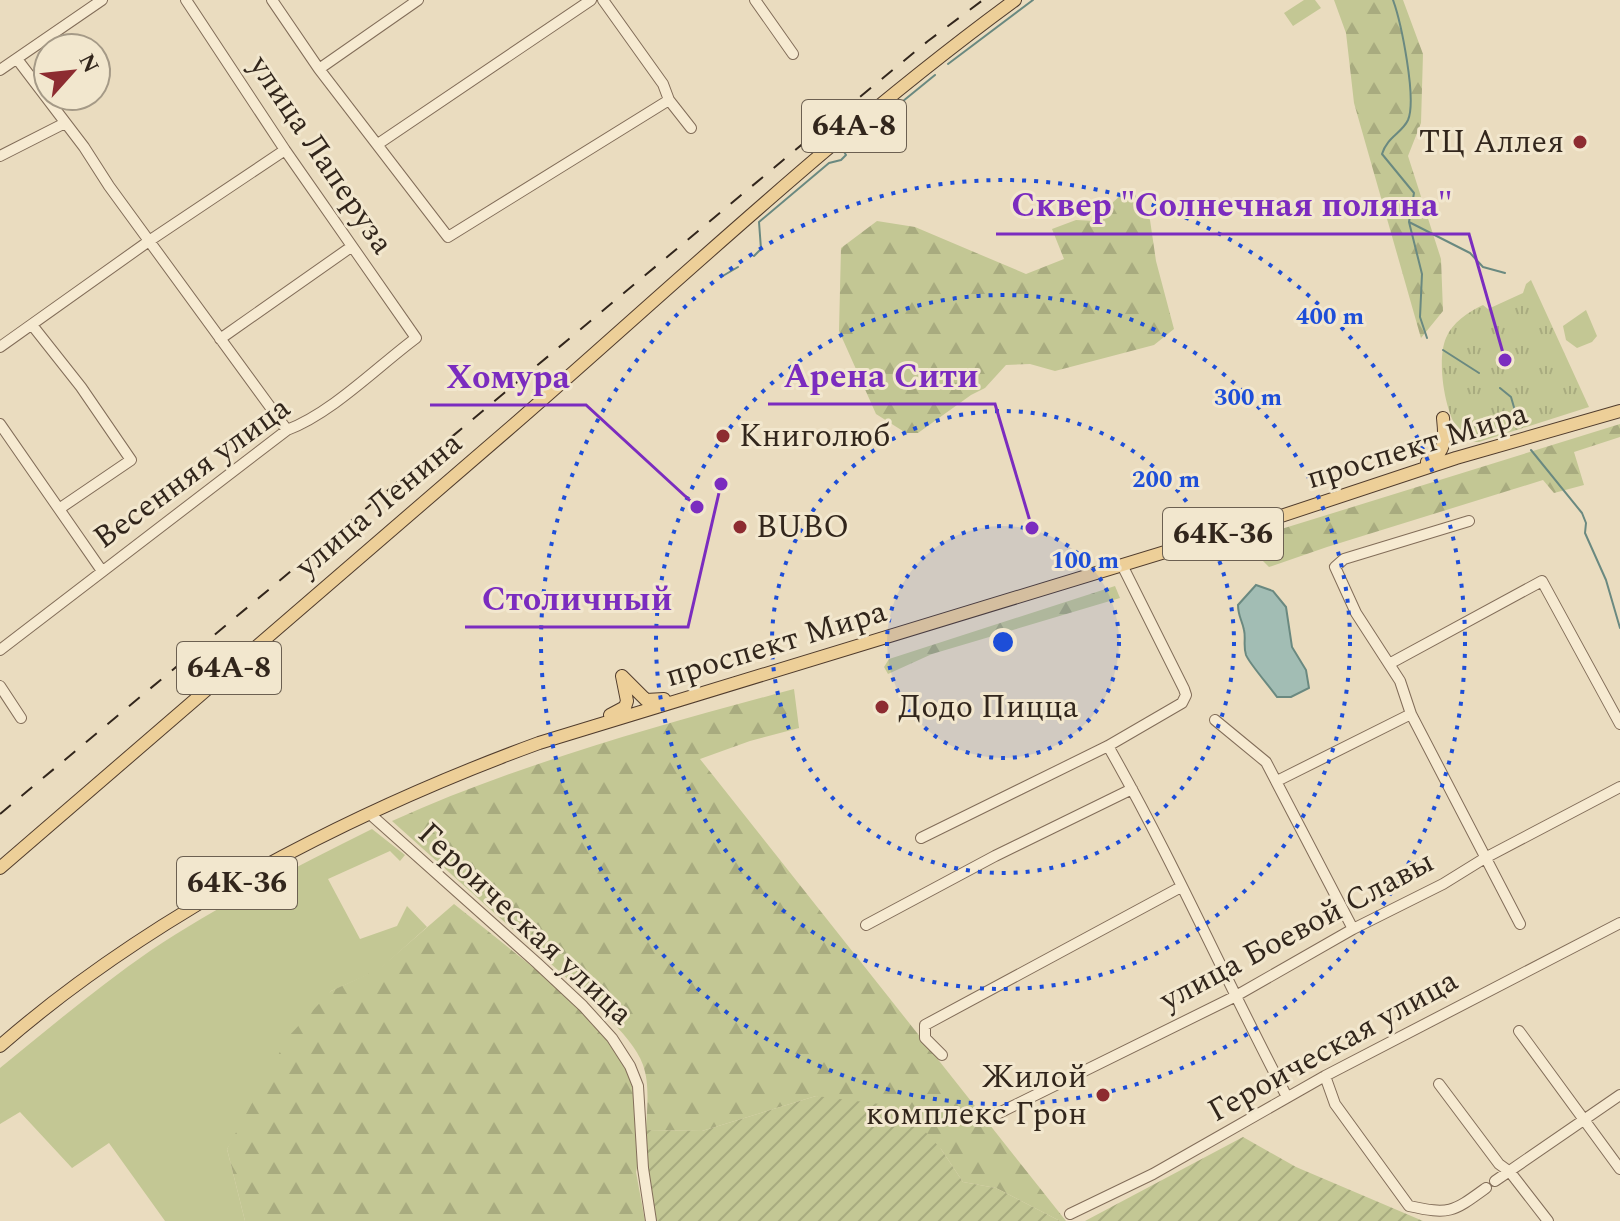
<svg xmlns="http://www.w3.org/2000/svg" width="1620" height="1221" font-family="Spectral,serif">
	<defs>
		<pattern id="forest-firs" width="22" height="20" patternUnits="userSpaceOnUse" patternTransform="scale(2)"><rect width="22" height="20" fill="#c3c794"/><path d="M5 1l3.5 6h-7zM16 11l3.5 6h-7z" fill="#a8ab7f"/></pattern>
		<pattern id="park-tufts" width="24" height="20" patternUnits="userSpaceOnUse" patternTransform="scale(2)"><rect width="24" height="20" fill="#c3c794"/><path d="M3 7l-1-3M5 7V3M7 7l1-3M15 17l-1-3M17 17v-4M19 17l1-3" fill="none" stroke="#a8ab7f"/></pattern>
		<pattern id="garden-furrows" width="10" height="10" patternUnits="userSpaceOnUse" patternTransform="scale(2)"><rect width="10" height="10" fill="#c3c794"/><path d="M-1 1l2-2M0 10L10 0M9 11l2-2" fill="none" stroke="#a8ab7f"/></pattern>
	</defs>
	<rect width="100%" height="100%" fill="#eadcbf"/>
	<path fill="#c3c794" d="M1304,0H1315L1321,8L1293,26L1284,13Z
		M1586,310L1597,336L1592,342L1577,348L1566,340L1563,326Z
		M372,829L405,855L400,861L390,851L328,879L360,939L397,926L407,906L427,927L379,970L331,991L227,1149L245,1221H165L109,1143L72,1168L20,1112L0,1124V1068C49,1028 98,987 150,951C220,904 297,867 372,829Z"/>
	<path fill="url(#forest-firs)" d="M1334,0H1403L1423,54L1421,123L1408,156L1441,259L1443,311L1421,338L1354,103L1346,33Z
		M1132,189L1150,220L1156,261L1174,329L1154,345L1055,371L1030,364L1006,365L985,388L971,395L918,433H906L876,414L839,331L841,248L877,221L915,227L1026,274L1064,259L1052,229L1076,220L1096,221C1104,207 1115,203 1125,190Z
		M1620,424V437L1574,452L1584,485L1554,493L1543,480L1327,547L1269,567L1243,541Z
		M1115,586L1120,598L932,654L888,674L884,667L889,659Z
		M794,689L799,728L750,741L700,759L1066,1221H1060L996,1188L963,1182L941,1149L816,1096L702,1131L646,1130C647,1109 650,1084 643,1065C635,1042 606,1016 590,999L392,821C521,763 657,726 794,689Z
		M454,904L544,976L598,1026L628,1066L643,1140L636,1172L645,1221H245L227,1149L288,1037L331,991L379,969Z"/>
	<path fill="url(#park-tufts)" d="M1531,280L1589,407L1479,442C1473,442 1466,441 1462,436C1445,417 1436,361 1446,338C1452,323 1468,312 1483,305L1488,309L1523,293L1526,284Z"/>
	<path fill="url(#garden-furrows)" d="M816,1096L880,1104L921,1127L941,1149L963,1182L996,1188L1060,1221H647L637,1159L646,1130L702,1131Z
		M1243,1137L1296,1167L1423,1221H1085Z"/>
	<path fill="#a2bdb4" stroke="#6a8980" stroke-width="2" d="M1256,585L1273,591L1286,607L1292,647L1306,670L1309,688L1291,697H1277C1270,687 1249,663 1246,655C1243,646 1246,638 1244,630C1242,620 1238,616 1238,605Z"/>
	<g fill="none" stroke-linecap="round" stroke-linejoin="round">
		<path stroke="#6a8980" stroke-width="2" d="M1393,0C1401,22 1417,99 1408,120C1402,133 1387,137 1382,154L1414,193L1409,222L1422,274L1420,317L1427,338
			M948,64L1033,0
			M1409,222L1470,253L1483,267L1505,273
			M754,256L761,249L759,222L829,163L841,160L846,155L843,150L935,75
			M721,277L738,267
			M1443,350L1479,373
			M1500,388L1511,397L1518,421
			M1531,450L1582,513L1586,523L1585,533L1606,580L1620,628"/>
		<defs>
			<path id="minor" d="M272,0L319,69L448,237L669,100
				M603,0L663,84L669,100L691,128
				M755,0L793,54
				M17,59L84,147L109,186L287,430
				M319,69L418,0
				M0,70L102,0
				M378,144L591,0
				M0,156L65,123
				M32,325L81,387L131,460L59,509
				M220,339L351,247
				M0,347L149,241L285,150
				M0,424L102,571
				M1469,521L1344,559L1335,567L1356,613L1400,681L1411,714L1520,924
				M0,650L287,430C332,413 377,367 416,338L285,150L186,0
				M1389,664L1542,581L1620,724
				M0,686L21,718
				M1215,720L1266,762L1353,929
				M1108,746C1173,860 1226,981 1287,1097
				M1277,781L1411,714
				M370,814L537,963L583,1006L612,1038L630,1066L638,1086L643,1168L651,1221
				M921,838L1108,746L1182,703L1186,695L1184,689L1122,565
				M866,925L995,856L1132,789
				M1519,1031L1620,1169
				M942,1055L925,1038V1025L1181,887
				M1325,1076L1335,1104L1409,1206C1450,1215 1453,1212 1486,1188
				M1439,1084L1499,1164L1510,1172L1548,1221
				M997,1114L1234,997L1353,929L1443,884L1485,858L1620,787
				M1495,1181L1620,1095
				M1070,1214L1153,1174L1325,1076L1620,923"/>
			<path id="major" d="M1427,462C1447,453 1445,437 1443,418
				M622,676L646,700L664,699
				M610,715L625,707L627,701L622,676
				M0,868C172,718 346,571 518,421C682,278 839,129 1015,0
				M0,1046C150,915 353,811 539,743L1260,523L1456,458L1620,411"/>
		</defs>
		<use href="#minor" stroke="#826d59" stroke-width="12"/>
		<use href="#major" stroke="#503c2d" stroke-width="14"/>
		<use href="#minor" stroke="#f6ead1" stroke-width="10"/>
		<use href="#major" stroke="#edcf98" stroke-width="12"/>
		<path stroke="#32261c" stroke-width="2" stroke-dasharray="14 14" stroke-linecap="butt" d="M0,814L788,156L928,41L983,0"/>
	</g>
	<circle cx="1003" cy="642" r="116" fill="#1d4ed8" fill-opacity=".12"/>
	<g fill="none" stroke="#1d4ed8" stroke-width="4" stroke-dasharray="4 8">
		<circle cx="1003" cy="642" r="116"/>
		<circle cx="1003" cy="642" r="231"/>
		<circle cx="1003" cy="642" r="347"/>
		<circle cx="1003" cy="642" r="462"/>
	</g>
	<g fill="#8d2c31" stroke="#f2e7ce" stroke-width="3">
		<circle cx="1580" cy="142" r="8"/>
		<circle cx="723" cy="436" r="8"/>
		<circle cx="740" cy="527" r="8"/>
		<circle cx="882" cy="707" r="8"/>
		<circle cx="1103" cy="1095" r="8"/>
	</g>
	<g text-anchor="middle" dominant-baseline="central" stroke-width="6" stroke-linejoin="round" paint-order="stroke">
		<g fill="#f2e7ce" stroke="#6c6051" stroke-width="2">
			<rect x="802" y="100" width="104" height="52" rx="6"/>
			<rect x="1163" y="508" width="120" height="52" rx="6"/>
			<rect x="177" y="642" width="104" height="52" rx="6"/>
			<rect x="177" y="857" width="120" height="52" rx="6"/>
		</g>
		<g font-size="30" font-weight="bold" fill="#32261c">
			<text x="854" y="126">64А-8</text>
			<text x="1223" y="534">64К-36</text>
			<text x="229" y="668">64А-8</text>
			<text x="237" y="883">64К-36</text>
		</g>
		<g font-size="32" fill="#32261c" stroke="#f2e7ce" text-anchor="start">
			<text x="1564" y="142" text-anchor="end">ТЦ Аллея</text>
			<text x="739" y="436">Книголюб</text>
			<text x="756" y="527">BUBO</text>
			<text x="898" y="707">Додо Пицца</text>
			<text x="1087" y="1077" text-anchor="end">Жилой<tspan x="1087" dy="37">комплекс Грон</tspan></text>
		</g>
		<g font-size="32" fill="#32261c" stroke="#f2e7ce">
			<text transform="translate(321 155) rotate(56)">улица Лаперуза</text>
			<text transform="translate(1417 446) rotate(-17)">проспект Мира</text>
			<text transform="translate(192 473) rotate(-36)">Весенняя улица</text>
			<text transform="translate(379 505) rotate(-40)">улица Ленина</text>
			<text transform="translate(776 644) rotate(-17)">проспект Мира</text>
			<text transform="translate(525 924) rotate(43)">Героическая улица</text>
			<text transform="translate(1297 931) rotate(-28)">улица Боевой Славы</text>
			<text transform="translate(1333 1046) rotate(-29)">Героическая улица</text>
		</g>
	</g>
	<circle cx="1003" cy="642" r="12" fill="#1d4ed8" stroke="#f2e7ce" stroke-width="4"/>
	<g font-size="24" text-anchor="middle" font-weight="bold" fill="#1d4ed8" stroke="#f2e7ce" stroke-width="6" stroke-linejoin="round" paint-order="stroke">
		<text x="1330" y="324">400 m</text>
		<text x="1248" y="405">300 m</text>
		<text x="1166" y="487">200 m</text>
		<text x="1085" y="568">100 m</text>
	</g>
	<path fill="none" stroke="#7b2cbf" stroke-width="3" d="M1505 360L1469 234H996M1032 528L995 404H768M697 507L586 405H430M721 484L688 627H465"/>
	<g fill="#7b2cbf" stroke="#f2e7ce" stroke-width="3">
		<circle cx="1505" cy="360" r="8"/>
		<circle cx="1032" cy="528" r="8"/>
		<circle cx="697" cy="507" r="8"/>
		<circle cx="721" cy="484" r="8"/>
	</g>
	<g font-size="34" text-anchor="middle" font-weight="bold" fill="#7b2cbf" stroke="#f2e7ce" stroke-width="6" stroke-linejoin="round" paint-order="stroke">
		<text x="1232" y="216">Сквер "Солнечная поляна"</text>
		<text x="881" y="387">Арена Сити</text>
		<text x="508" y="388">Хомура</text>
		<text x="577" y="610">Столичный</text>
	</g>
	<g transform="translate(72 72) rotate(63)"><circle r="38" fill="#f2e7ce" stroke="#a59a87" stroke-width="2"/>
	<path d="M0-6L14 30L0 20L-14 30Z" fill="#8d2c31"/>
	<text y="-12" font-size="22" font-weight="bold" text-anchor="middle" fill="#32261c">N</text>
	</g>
</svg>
